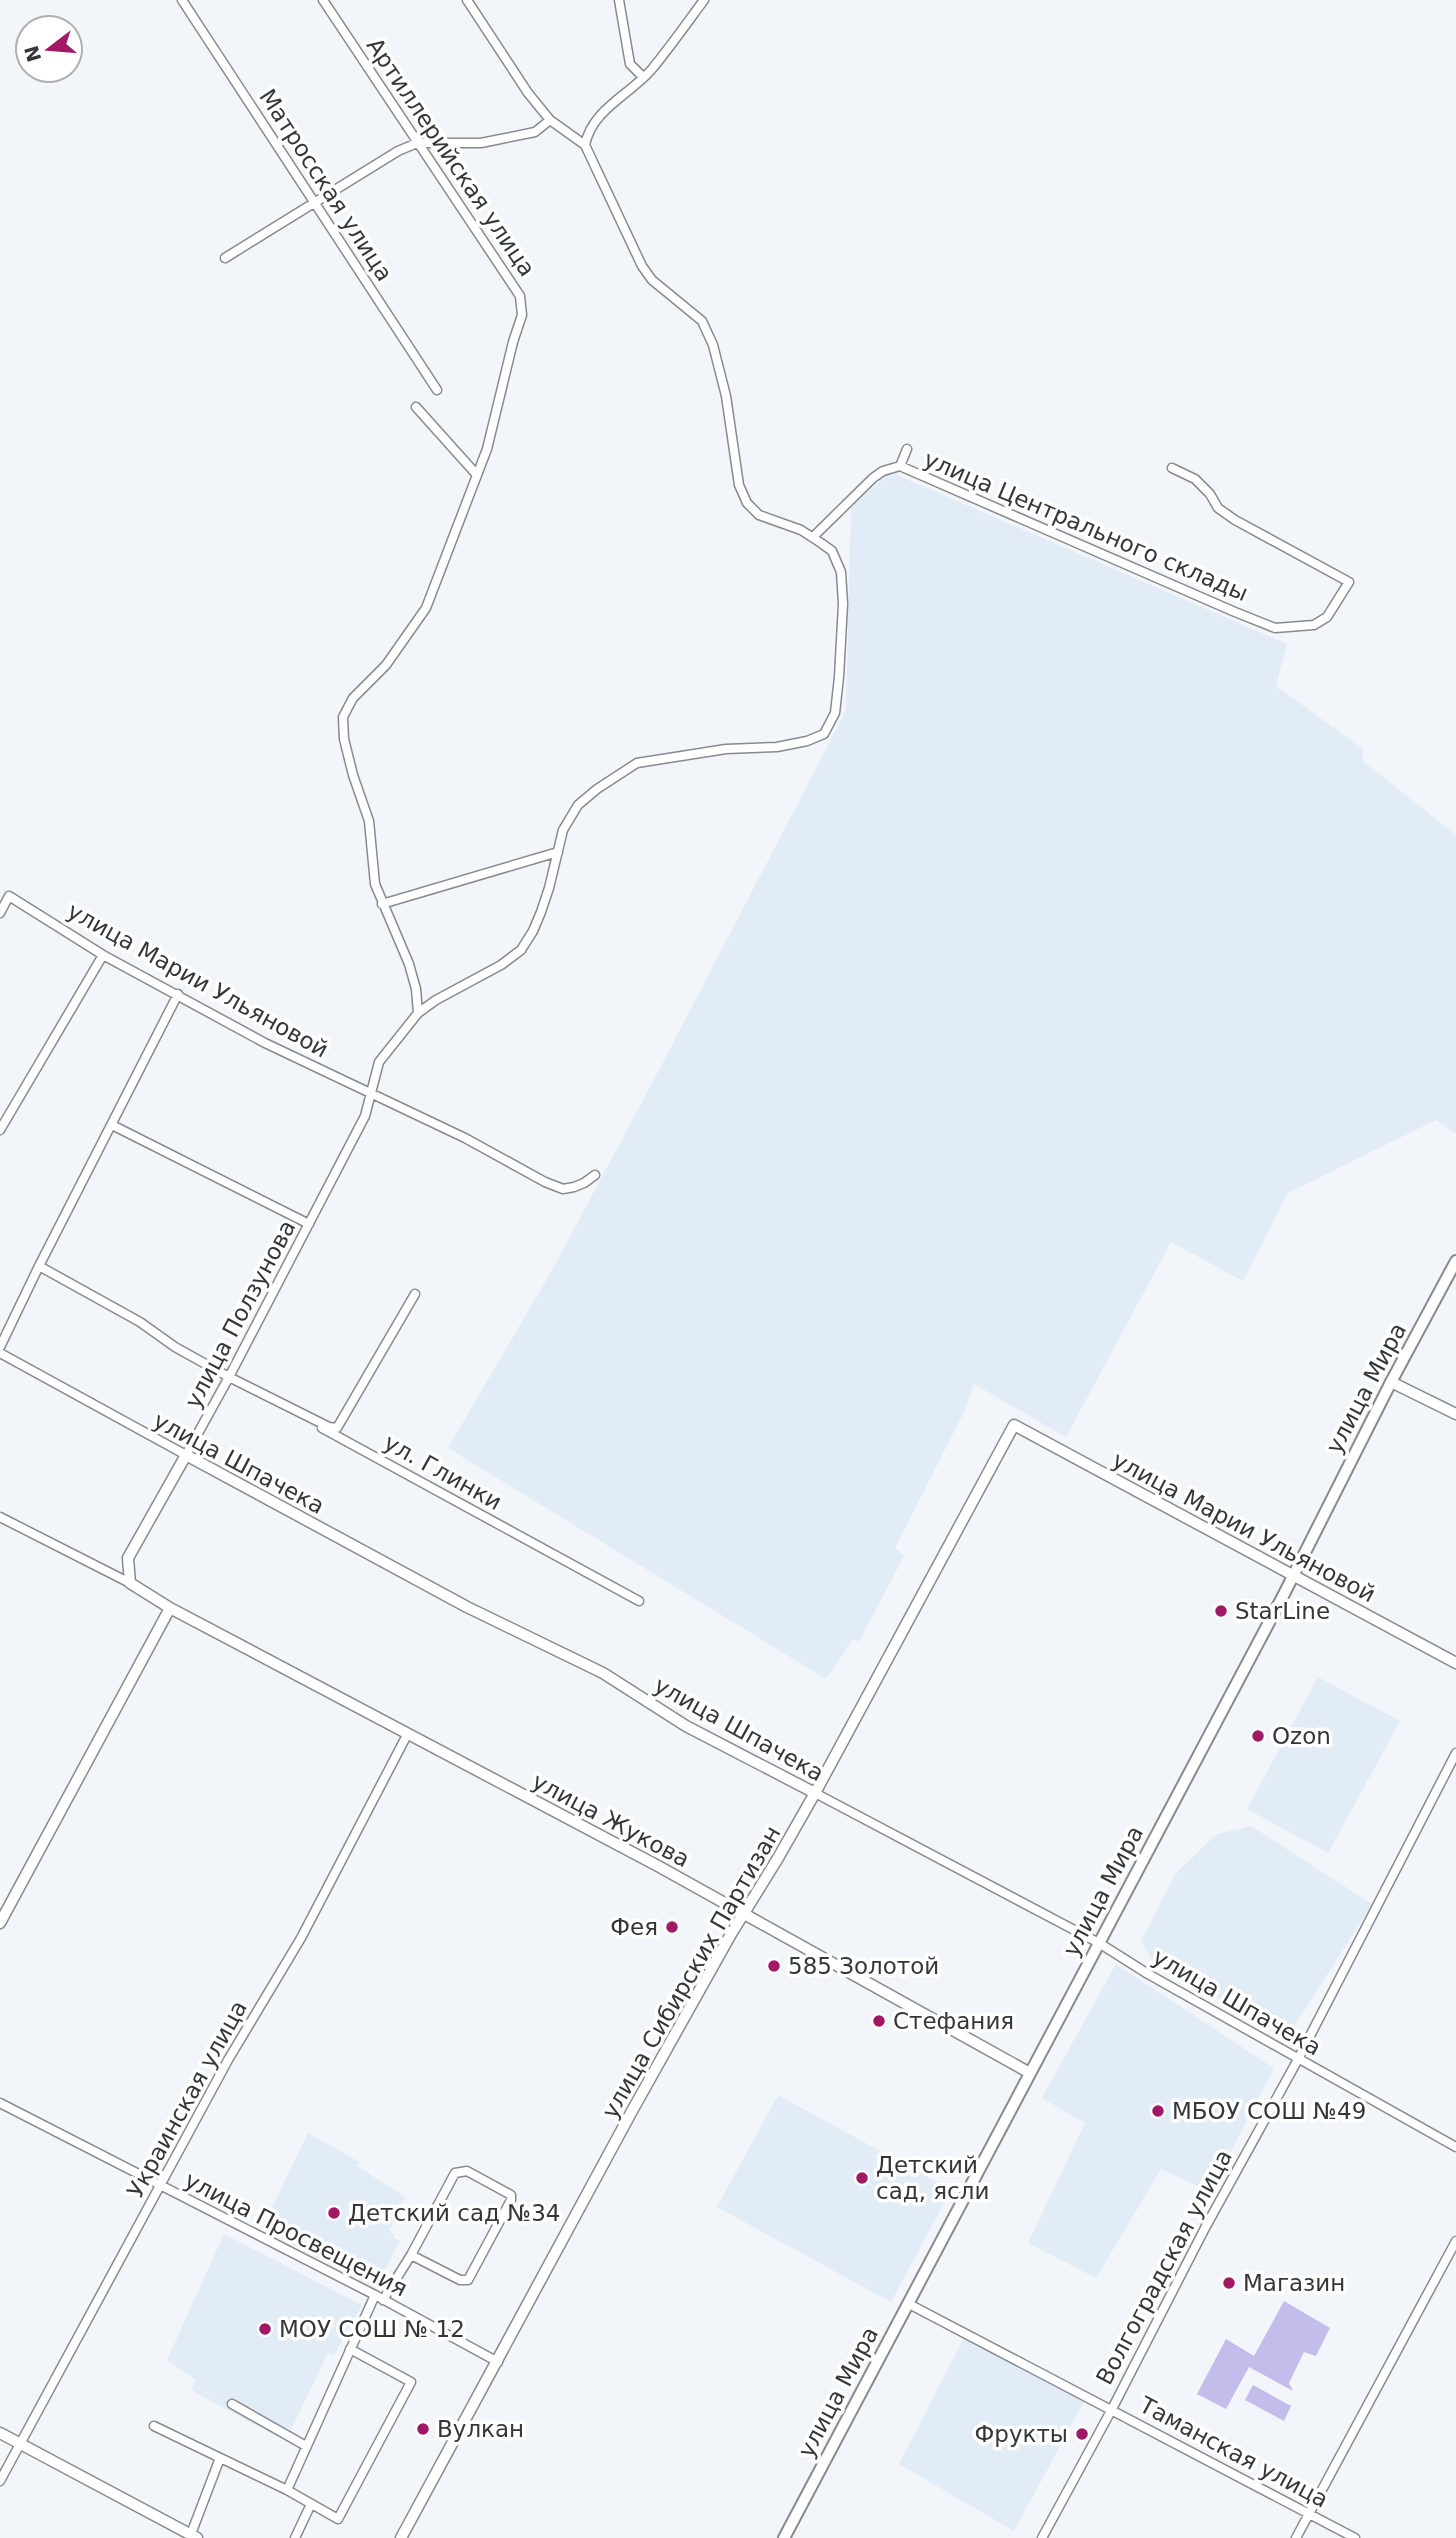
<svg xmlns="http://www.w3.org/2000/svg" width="1456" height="2538" font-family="'DejaVu Sans',sans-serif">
	<rect width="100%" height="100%" fill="#f2f5f9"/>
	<path fill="#e2ecf6" d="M890,472L1287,644L1276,686L1363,749V761L1456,835V1134L1436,1120L1288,1193L1243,1281L1171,1242L1066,1437L974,1384L965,1410L895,1548L904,1556L859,1642L853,1639L826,1679L448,1448L551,1272L648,1091L846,711L851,507Z
		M1318,1677L1400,1721L1328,1853L1247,1809Z
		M1251,1826L1372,1904L1288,2036L1154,1964L1141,1941L1176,1873L1217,1834Z
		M1116,1964L1274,2068L1210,2192L1161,2169L1096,2278L1028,2243L1085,2123L1042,2098Z
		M778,2095L951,2190L891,2302L717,2207Z
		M308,2133L359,2162L357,2166L405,2197L389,2231L394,2234L393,2237L400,2241L375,2289L262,2228Z
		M224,2234L362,2305L334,2355L328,2353L291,2430L282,2426L276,2436L191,2390L196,2380L167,2360Z
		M966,2334L1085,2400L1014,2531L899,2464Z"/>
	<path fill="#c3bdeb" d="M1284,2301L1330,2328L1316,2356L1304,2352L1289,2383L1293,2391L1249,2367L1226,2409L1197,2394L1226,2339L1254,2356Z
		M1253,2385L1291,2406L1284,2421L1245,2400Z"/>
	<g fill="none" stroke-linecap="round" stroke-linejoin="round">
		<defs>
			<path id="minor" d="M182,0L437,390
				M323,0L520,296L522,315L513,342L487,449L426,608L386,665L353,698L343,717L344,739L353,775L369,821L375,884L409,964L416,989L418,1013
				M467,0L528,93L550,120
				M619,0L630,64L643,77
				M585,145C592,109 630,95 652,69C670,47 687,23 704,0
				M225,258L398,151L417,143H481L535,132L550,120L585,145
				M416,407L477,475
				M900,466L907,449
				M813,537L873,478L883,471L900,466L1235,612L1275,628L1314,625L1327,617L1349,582L1235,520L1218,508L1210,494L1195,479L1172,468
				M382,904L558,852
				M0,913L9,896L103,955L265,1043L465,1138L545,1182L563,1189L574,1187L584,1183L595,1175
				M112,1125L309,1224
				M0,1130L103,955
				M39,1266L140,1322L175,1347L229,1377L329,1427L337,1428L415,1294
				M0,1347L39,1266L178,994
				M0,1353L186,1455L229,1377L365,1116L379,1062L418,1013L436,1000L501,965L521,950L533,931L541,912L549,888L563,830L578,805L597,789L637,763L726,749L777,747L807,741L824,734L835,713L839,677L843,604L841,572L832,551L821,543L801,530L759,515L747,503L739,485L726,396L713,345L702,321L652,280L642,266L585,145
				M322,1428L639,1601
				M0,1517L130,1583
				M815,1793L1099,1943L1148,1974L1456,2147
				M0,2103L375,2295L498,2362
				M383,2300L411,2255L455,2173L467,2171L511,2195V2200L468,2280H460L411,2255
				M909,2304L1355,2538
				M232,2404L306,2446
				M154,2426L287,2490L338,2519L411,2382L350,2349
				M0,2481L228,2060L301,1938L407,1735
				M287,2490L375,2295
				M191,2534L220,2458
				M295,2538L311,2504
				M1042,2538L1112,2409L1205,2228L1296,2063L1456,1753
				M1296,2538L1456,2241"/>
			<path id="tertiary" d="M1391,1382L1456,1414
				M815,1793L686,1726L603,1673L467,1607L186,1455L128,1558L130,1583L170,1608L658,1866L1030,2073
				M0,1923L170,1608
				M0,2433L197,2538
				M401,2538L632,2111L731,1934L778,1858L815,1793L1014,1425L1456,1663"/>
			<path id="secondary" d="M784,2538L1283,1596L1391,1382L1456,1261"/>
		</defs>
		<use href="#minor" stroke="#878a8e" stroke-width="11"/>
		<use href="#tertiary" stroke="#878a8e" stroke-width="13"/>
		<use href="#secondary" stroke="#878a8e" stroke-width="14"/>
		<use href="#minor" stroke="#fff" stroke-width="8"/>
		<use href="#tertiary" stroke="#fff" stroke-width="10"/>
		<use href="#secondary" stroke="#fff" stroke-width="10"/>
	</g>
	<g fill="#a11964" stroke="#fff" stroke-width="2.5">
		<circle cx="1221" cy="1611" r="7"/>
		<circle cx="1258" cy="1736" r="7"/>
		<circle cx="672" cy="1927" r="7"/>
		<circle cx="774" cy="1966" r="7"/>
		<circle cx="879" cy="2021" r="7"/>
		<circle cx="1158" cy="2111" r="7"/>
		<circle cx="862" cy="2178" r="7"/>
		<circle cx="334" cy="2213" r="7"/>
		<circle cx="1229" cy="2283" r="7"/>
		<circle cx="265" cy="2329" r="7"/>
		<circle cx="423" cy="2429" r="7"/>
		<circle cx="1082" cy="2434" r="7"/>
	</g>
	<g text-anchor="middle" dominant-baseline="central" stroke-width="7" stroke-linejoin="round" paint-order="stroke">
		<g font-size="23" fill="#353638" stroke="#fff">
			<text transform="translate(451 157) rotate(56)">Артиллерийская улица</text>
			<text transform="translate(326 185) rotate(57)">Матросская улица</text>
			<text transform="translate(1086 526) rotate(23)">улица Центрального склады</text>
			<text transform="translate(198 980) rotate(29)">улица Марии Ульяновой</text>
			<text transform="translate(240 1314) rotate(-62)">улица Ползунова</text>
			<text transform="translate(1366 1388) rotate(-62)">улица Мира</text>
			<text transform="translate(239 1463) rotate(28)">улица Шпачека</text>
			<text transform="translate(443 1472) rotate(29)">ул. Глинки</text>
			<text transform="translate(1244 1527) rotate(28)">улица Марии Ульяновой</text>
			<text transform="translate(739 1729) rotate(29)">улица Шпачека</text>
			<text transform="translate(611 1820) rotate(28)">улица Жукова</text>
			<text transform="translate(1103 1891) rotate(-62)">улица Мира</text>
			<text transform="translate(691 1972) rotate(-60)">улица Сибирских Партизан</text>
			<text transform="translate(1237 2002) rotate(30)">улица Шпачека</text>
			<text transform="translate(187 2099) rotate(-61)">Украинская улица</text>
			<text transform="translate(296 2234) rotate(27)">улица Просвещения</text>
			<text transform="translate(1164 2267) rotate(-62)">Волгоградская улица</text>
			<text transform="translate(838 2392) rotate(-62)">улица Мира</text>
			<text transform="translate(1234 2452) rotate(28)">Таманская улица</text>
		</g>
		<g font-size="23" fill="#353638" stroke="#fff" text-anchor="start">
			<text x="1235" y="1611">StarLine</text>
			<text x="1272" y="1736">Ozon</text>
			<text x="658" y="1927" text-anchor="end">Фея</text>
			<text x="788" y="1966">585 Золотой</text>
			<text x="893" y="2021">Стефания</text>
			<text x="1172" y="2111">МБОУ СОШ №49</text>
			<text x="876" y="2165">Детский<tspan x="876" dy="26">сад, ясли</tspan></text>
			<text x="348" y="2213">Детский сад №34</text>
			<text x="1243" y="2283">Магазин</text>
			<text x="279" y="2329">МОУ СОШ № 12</text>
			<text x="437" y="2429">Вулкан</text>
			<text x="1068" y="2434" text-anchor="end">Фрукты</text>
		</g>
	</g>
	<g transform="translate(49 49) rotate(254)"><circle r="33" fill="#ffffff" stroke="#aeafaf" stroke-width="2"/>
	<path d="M0-5L12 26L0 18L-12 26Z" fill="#a11964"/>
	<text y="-10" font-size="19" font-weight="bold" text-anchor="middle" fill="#353638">N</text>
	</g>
</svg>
